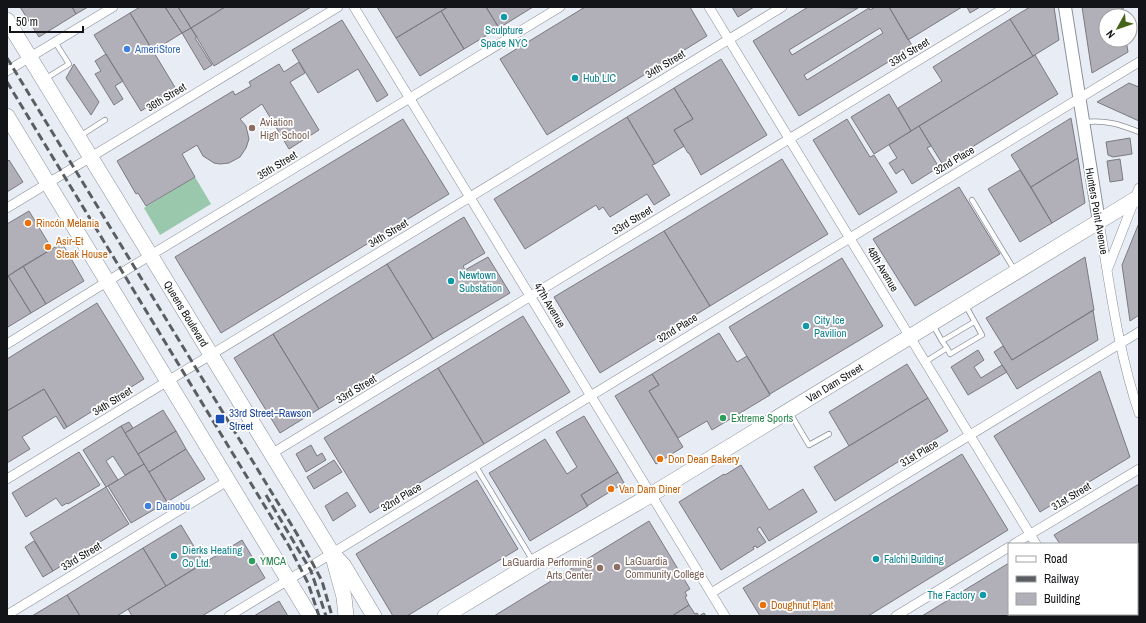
<svg xmlns="http://www.w3.org/2000/svg" width="1146" height="623" font-family="'Archivo Narrow',sans-serif">
	<rect width="100%" height="100%" fill="#e7ecf5"/>
	<path fill="#99c8ac" d="M195,177L211,204L160,235L144,208Z"/>
	<path fill="#b1b0b9" stroke="#7b7982" fill-rule="evenodd" d="M20,7H72L76,14L39,37Z
		M72,7H88L76,14Z
		M140,7H165L182,33L153,51L130,13Z
		M165,7H178L191,28L182,33Z
		M178,7H225L191,28Z
		M225,7H311L214,66L191,28Z
		M377,7H448L396,38Z
		M448,7H486L499,28L464,49L441,11Z
		M486,7H533L499,28Z
		M585,7H690L707,36L547,135L500,59Z
		M732,7H754L738,17Z
		M808,7L858,8L789,50L792,55L869,8L870,10L875,7H889L913,47L799,116L753,41ZM880,28L883,33L807,80L804,75Z
		M889,7H962L908,40Z
		M967,7H980L970,13Z
		M1030,7H1054L1059,40L1033,56L1010,19Z
		M1082,7H1123L1124,16H1106V40H1126L1128,52L1092,73Z
		M441,11L464,49L420,76L396,38Z
		M130,13L176,89L141,111L94,35Z
		M1010,19L1033,56L911,131L898,108L942,81L933,67Z
		M342,20L388,95L377,102L358,69L318,93L292,50Z
		M191,28L197,37L195,38L212,65L204,70L182,33Z
		M106,54L123,81L115,86L123,99L114,105L95,74L101,71L95,61Z
		M1035,55L1058,94L943,165L919,126Z
		M721,59L767,135L701,175L689,153H688L674,130L693,119L674,88Z
		M299,62L305,73L290,82L319,130L289,149L262,104L240,119L246,126L249,139L246,148L240,157L229,163L220,164L214,163L203,156L197,145L182,154L195,177L146,206L138,193L136,194L117,161L233,91L235,95L251,86L249,82L279,64L284,72Z
		M74,64L99,102L91,115L66,78Z
		M1129,83L1139,87V121L1097,102Z
		M674,88L693,119L674,130L684,146L655,164L627,117Z
		M889,94L911,131L874,154L851,117Z
		M627,117L655,164L652,165L670,195L654,205L647,194L610,217L603,207L599,210L596,205L525,249L494,199Z
		M1071,118L1078,158L1031,187L1011,155Z
		M403,119L449,194L221,333L175,257Z
		M847,119L870,157L874,155L897,192L859,215L813,140Z
		M919,126L931,146L927,148L939,167L912,184L903,169L896,174L889,163L897,158L889,145Z
		M1130,138L1132,154L1113,157L1108,155L1106,142Z
		M1078,158L1085,203L1052,223L1031,187Z
		M782,159L828,234L710,306L664,231Z
		M1120,159L1123,180L1110,182L1107,161Z
		M9,160L23,182L7,192V162Z
		M1020,170L1052,223L1020,242L988,189Z
		M959,187L1000,254L915,306L873,239Z
		M29,211L52,249L8,276L7,274V224Z
		M464,217L485,253L463,266L465,270L488,257L510,293L433,339L387,264Z
		M1139,223V315L1130,321L1122,265Z
		M664,231L710,306L600,373L554,297Z
		M62,243L84,281L46,304L23,266Z
		M1085,257L1094,310L1012,360L986,318Z
		M842,258L883,326L770,394L729,327Z
		M387,264L433,339L319,409L273,334Z
		M23,266L46,304L31,313L8,276Z
		M7,274L31,313L8,327L7,326Z
		M97,303L144,379L67,427L44,389L7,411V359Z
		M1093,310L1098,340L1017,389L994,352L1003,346L1012,360Z
		M523,316L570,392L484,444L438,368Z
		M719,333L737,362L747,356L770,395L712,430L707,421L678,438L649,391L659,385L652,374Z
		M273,334L319,409L280,433L234,358Z
		M978,350L984,360L974,367L981,378L1002,365L1007,372L968,395L951,367Z
		M907,364L928,398L849,446L829,412Z
		M438,368L484,444L370,513L324,438Z
		M1100,371L1130,457L1040,512L994,436Z
		M652,374L659,385L649,391L683,447L656,464L615,396Z
		M44,389L67,427L64,429L56,416L22,437L30,449L7,463V411Z
		M928,398L948,431L835,501L814,467Z
		M163,410L176,431L138,454L125,433Z
		M584,416L618,472L581,495L588,506L530,541L489,473L545,439L567,474L577,467L556,432Z
		M129,422L133,428L125,433L121,426Z
		M121,426L144,464L125,475L113,456L106,461L118,480L106,487L83,450Z
		M176,431L186,449L149,472L138,454Z
		M311,445L317,456L322,453L326,460L306,472L296,454Z
		M186,449L205,479L167,502L149,472Z
		M79,452L100,485L68,504L67,503L62,506L56,498L26,517L12,493Z
		M962,454L1008,530L868,616H760L743,588Z
		M334,460L342,472L314,489L307,477Z
		M144,464L167,502L131,523L108,486Z
		M741,465L769,510L803,489L817,512L769,541L760,527L757,529L766,542L757,548L756,546L753,547L754,549L721,570L679,502L724,474L725,475Z
		M618,472L624,483L587,506L581,495Z
		M477,480L518,549L407,616H393L356,554Z
		M1139,484V586L1137,588V544H1060L1054,535Z
		M106,487L129,524L53,571L30,533Z
		M347,492L356,506L333,521L325,506Z
		M649,521L690,589L685,592L687,596L685,597L689,605L672,616H494Z
		M181,525L204,563L166,586L143,548Z
		M242,540L265,578L202,616H132L128,609Z
		M34,541L53,571L43,577L25,547Z
		M143,548L166,586L117,616H80L67,595Z
		M1009,563V614H1059L1061,616H922Z
		M67,595L80,616H32Z
		M279,601L288,616H254Z
		M689,605L695,614L697,613L699,616L704,613L706,616H672Z"/>
	<g fill="none" stroke-linecap="round" stroke-linejoin="round">
		<defs>
			<path id="service" d="M45,79L69,64L55,42
				M1085,122C1106,120 1119,124 1139,132
				M80,136L105,120
				M972,200L1015,271
				M933,325L942,341
				M947,348L942,341L974,322
				M925,362L947,348L950,354L982,335L966,306
				M790,413L809,445L829,434
				M475,465L533,561"/>
			<path id="minor" d="M354,7L725,616
				M709,7L1036,544
				M7,71L113,7
				M7,208L338,7
				M1099,222C1110,286 1118,351 1139,413
				M1108,268L1139,188
				M7,344L108,281L560,7
				M271,454L1006,7
				M7,479L782,7
				M1014,544L1139,469
				M711,593L1139,332
				M1137,605L1139,604
				M1079,614L1080,616
				M7,615L229,480
				M229,616L1139,62
				M896,616L1009,547
				M1119,616L1122,614"/>
			<path id="tertiary" d="M1065,7L1099,222"/>
			<g id="primary">
				<path id="s1" d="M7,20L332,553L344,597L346,616"/>
				<path d="M7,116L310,616"/>
				<path d="M334,555L344,566L374,616"/>
				<path id="s2" d="M445,616L534,562L639,502L1139,197"/>
			</g>
		</defs>
		<use href="#service" stroke="#8b8f98" stroke-width="6"/>
		<use href="#minor" stroke="#8b8f98" stroke-width="10"/>
		<use href="#tertiary" stroke="#8b8f98" stroke-width="14"/>
		<use href="#primary" stroke="#8b8f98" stroke-width="16"/>
		<use href="#service" stroke="#fff" stroke-width="4.5"/>
		<use href="#minor" stroke="#fff" stroke-width="9"/>
		<use href="#tertiary" stroke="#fff" stroke-width="12"/>
		<use href="#primary" stroke="#fff" stroke-width="15"/>
		<path stroke="#5a5d62" stroke-width="3" stroke-dasharray="8 4" stroke-linecap="butt" d="M7,58L297,534L322,581L332,616
			M7,82L289,546L308,583L319,616
			M266,495L311,571L326,616"/>
	</g>
	<g fill="#0f9aa8" stroke="#fff" stroke-width="1.5">
		<circle cx="504" cy="17" r="4"/>
		<circle cx="575" cy="78" r="4"/>
		<circle cx="451" cy="281" r="4"/>
		<circle cx="806" cy="326" r="4"/>
		<circle cx="174" cy="556" r="4"/>
		<circle cx="876" cy="559" r="4"/>
		<circle cx="983" cy="595" r="4"/>
	</g>
	<g fill="#3f7fe0" stroke="#fff" stroke-width="1.5">
		<circle cx="127" cy="49" r="4"/>
		<circle cx="148" cy="506" r="4"/>
	</g>
	<g fill="#8d6e63" stroke="#fff" stroke-width="1.5">
		<circle cx="252" cy="128" r="4"/>
		<circle cx="617" cy="567" r="4"/>
		<circle cx="600" cy="568" r="4"/>
	</g>
	<g fill="#e8710a" stroke="#fff" stroke-width="1.5">
		<circle cx="28" cy="223" r="4"/>
		<circle cx="48" cy="247" r="4"/>
		<circle cx="660" cy="459" r="4"/>
		<circle cx="611" cy="489" r="4"/>
		<circle cx="763" cy="605" r="4"/>
	</g>
	<g fill="#2e9e5b" stroke="#fff" stroke-width="1.5">
		<circle cx="723" cy="418" r="4"/>
		<circle cx="252" cy="561" r="4"/>
	</g>
	<rect fill="#1a4fb4" stroke="#fff" stroke-width="1.5" x="215" y="414" width="10" height="10" rx="2"/>
	<g text-anchor="middle" dominant-baseline="central" stroke-width="3.5" stroke-linejoin="round" paint-order="stroke">
		<g font-size="11" fill="#0d838f" stroke="#fff" text-anchor="start">
			<text x="504" y="30" text-anchor="middle">Sculpture<tspan x="504" dy="13">Space NYC</tspan></text>
			<text x="583" y="78">Hub LIC</text>
			<text x="459" y="275">Newtown<tspan x="459" dy="13">Substation</tspan></text>
			<text x="814" y="320">City Ice<tspan x="814" dy="13">Pavilion</tspan></text>
			<text x="182" y="550">Dierks Heating<tspan x="182" dy="13">Co Ltd.</tspan></text>
			<text x="884" y="559">Falchi Building</text>
			<text x="975" y="595" text-anchor="end">The Factory</text>
		</g>
		<g font-size="11" fill="#366cbe" stroke="#fff" text-anchor="start">
			<text x="135" y="49">AmeriStore</text>
			<text x="156" y="506">Dainobu</text>
		</g>
		<g font-size="11" fill="#121417" stroke="#fff">
			<text transform="translate(909 52) rotate(-31)">33rd Street</text>
			<text transform="translate(665 64) rotate(-31)">34th Street</text>
			<text transform="translate(166 97) rotate(-31)">36th Street</text>
			<text transform="translate(954 160) rotate(-31)">32nd Place</text>
			<text transform="translate(277 165) rotate(-31)">35th Street</text>
			<text transform="translate(1097 211) rotate(80)">Hunters Point Avenue</text>
			<text transform="translate(632 220) rotate(-31)">33rd Street</text>
			<text transform="translate(388 233) rotate(-31)">34th Street</text>
			<text transform="translate(883 269) rotate(59)">48th Avenue</text>
			<text transform="translate(550 305) rotate(59)">47th Avenue</text>
			<text stroke="none"><textPath href="#s1" startOffset="344">Queens Boulevard</textPath></text>
			<text transform="translate(677 328) rotate(-32)">32nd Place</text>
			<text stroke="none"><textPath href="#s2" startOffset="454">Van Dam Street</textPath></text>
			<text transform="translate(356 389) rotate(-31)">33rd Street</text>
			<text transform="translate(112 401) rotate(-32)">34th Street</text>
			<text transform="translate(919 453) rotate(-31)">31st Place</text>
			<text transform="translate(1071 496) rotate(-31)">31st Street</text>
			<text transform="translate(401 497) rotate(-31)">32nd Place</text>
			<text transform="translate(81 556) rotate(-31)">33rd Street</text>
		</g>
		<g font-size="11" fill="#785e54" stroke="#fff" text-anchor="start">
			<text x="260" y="122">Aviation<tspan x="260" dy="13">High School</tspan></text>
			<text x="625" y="561">LaGuardia<tspan x="625" dy="13">Community College</tspan></text>
			<text x="592" y="562" text-anchor="end">LaGuardia Performing<tspan x="592" dy="13">Arts Center</tspan></text>
		</g>
		<g font-size="11" fill="#c56008" stroke="#fff" text-anchor="start">
			<text x="36" y="223">Rincón Melania</text>
			<text x="56" y="241">Asir-Et<tspan x="56" dy="13">Steak House</tspan></text>
			<text x="668" y="459">Don Dean Bakery</text>
			<text x="619" y="489">Van Dam Diner</text>
			<text x="771" y="605">Doughnut Plant</text>
		</g>
		<g font-size="11" fill="#164399" stroke="#fff" text-anchor="start">
			<text x="229" y="413">33rd Street–Rawson<tspan x="229" dy="13">Street</tspan></text>
		</g>
		<g font-size="11" fill="#27864d" stroke="#fff" text-anchor="start">
			<text x="731" y="418">Extreme Sports</text>
			<text x="260" y="561">YMCA</text>
		</g>
	</g>
	<rect width="1146" height="623" fill="none" stroke="#121417" stroke-width="16"/>
	<rect x="1008" y="543" width="130" height="72" fill="#ffffff" stroke="#a0a1a2"/>
	<rect x="1016" y="556" width="20" height="6" fill="#ffffff" stroke="#a0a1a2"/>
	<text x="1044" y="563" font-size="12" fill="#121417">Road</text>
	<rect x="1016" y="576" width="20" height="6" fill="#5a5d62" stroke="#a0a1a2"/>
	<text x="1044" y="583" font-size="12" fill="#121417">Railway</text>
	<rect x="1016" y="593" width="20" height="12" fill="#b1b0b9" stroke="#a0a1a2"/>
	<text x="1044" y="603" font-size="12" fill="#121417">Building</text>
	<g transform="translate(1118 28) rotate(230)"><circle r="19" fill="#ffffff" stroke="#a0a1a2"/>
	<path d="M0-3L7 15L0 10L-7 15Z" fill="#456419"/>
	<text y="-6" font-size="11" font-weight="bold" text-anchor="middle" fill="#121417">N</text>
	</g>
	<path d="M10 26v6h73v-6" fill="none" stroke="#121417" stroke-width="2"/>
	<text x="16" y="26" font-size="12" fill="#121417" stroke="#ffffff" stroke-width="3" paint-order="stroke">50 m</text>
</svg>
